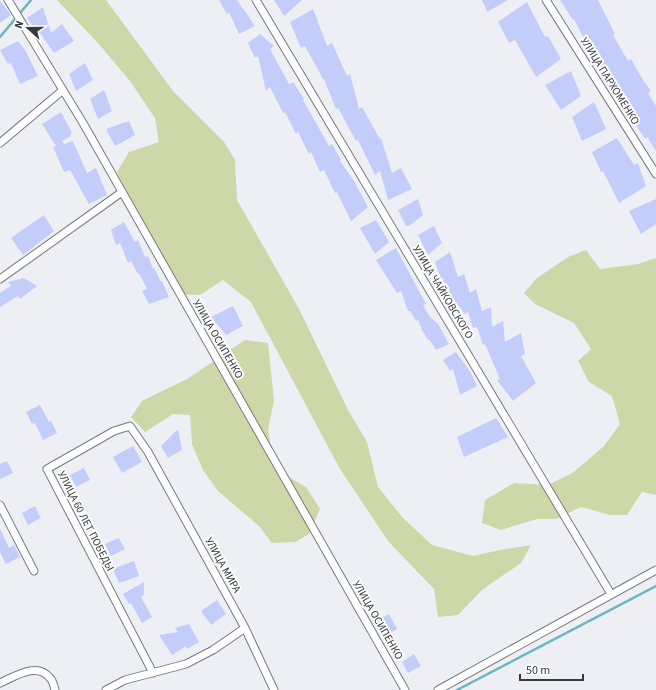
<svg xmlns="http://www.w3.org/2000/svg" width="656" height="690" font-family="'Source Sans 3',sans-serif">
	<rect width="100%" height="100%" fill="#edeff4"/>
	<path fill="#cdd7a7" d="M57,0H106L173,91L224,142L235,160L237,200L299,309L348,410L367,442L378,487L403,518L432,545L473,556L500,550L531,545L521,563L482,590L458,615L438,617L434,589L388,541L340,469L251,302L223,280L200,295L176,294L117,172L129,152L159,142L155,118L130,81L99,44Z
		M586,250L600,269L638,264L656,258V495L642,492L627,515H610L581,507L556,519H537L501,530L482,523L485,500L514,483L548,485L574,472L604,446L620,424L612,396L589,382L578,361L591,349L574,323L535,304L524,293L537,278L568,257Z
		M245,340L268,343L274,401L268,429L272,456L285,475L306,487L320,509L309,534L295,542L272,543L260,527L218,491L203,470L192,444L190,415L173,414L145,432L131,417L142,401L189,378Z"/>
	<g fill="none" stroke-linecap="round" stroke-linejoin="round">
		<path stroke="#68b7c2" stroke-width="2.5" d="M0,37L31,0
			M457,690L656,586"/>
	</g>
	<path fill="#c3cdfa" d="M219,0H237L255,26L239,34L229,12L227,14Z
		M274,0H302L284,16Z
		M482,0H508L487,12Z
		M560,0H598L615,34L613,35L628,61L631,59L643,80L651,91L648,93L656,106V151L647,137L645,139L634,122L633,123L627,106L624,108L614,87L612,88L603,67H601L593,47L589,49L574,19L573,20Z
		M0,1L11,15L0,23Z
		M527,2L545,37L548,36L561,59L536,77L515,40L509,43L498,22Z
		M43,7L51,33L62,24L74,41L54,53L40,33H38L27,18Z
		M313,9L327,46L332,43L347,76L350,74L359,109L362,107L380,139L381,138L392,173L401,168L412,189L388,200L380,171L375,175L358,140L356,141L338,108L336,109L324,79H323L305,46L301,48L290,22Z
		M260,34L274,46L270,49L289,84L293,82L304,99L303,100L329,146L332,144L341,160L340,161L354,181L368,207L351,221L337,192L335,193L324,170L320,172L311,152L309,154L298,132L296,134L285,112L283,113L270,87L266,91L258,56L255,58L248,43Z
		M18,41L25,50L38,76L20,84L11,63L8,64L0,50Z
		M85,63L93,80L76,91L69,74Z
		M571,71L581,96L561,110L545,85Z
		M104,90L112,111L98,119L90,99Z
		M594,102L606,129L582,141L572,117Z
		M61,112L72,133L70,134L71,136L62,141L64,144L73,141L87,173L96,168L107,195L89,204L70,170L64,172L53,147L56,146L42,124Z
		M129,121L135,135L115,146L106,129Z
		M617,138L634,165L638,163L646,186L619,203L603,171L601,172L592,152Z
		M418,199L423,215L409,226H406L398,210Z
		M656,199V224L641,234L629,211Z
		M44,215L54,231L23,255L11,238Z
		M376,220L389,242L375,254L360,228Z
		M124,222L135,242L138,240L145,257L148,256L153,269L154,268L161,282L162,281L169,297L149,304L142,291L147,289L139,273L138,274L131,261L128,263L120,243L116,245L111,230Z
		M434,226L442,243L428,255L418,235Z
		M396,248L426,304L423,305L430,317L438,324L449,344L436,350L429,339L428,340L422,330L418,320L416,321L410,311H408L401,291L397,293L376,260Z
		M450,252L458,277L464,274L470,293L476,289L482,311L491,307L492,327L503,321L505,342L521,333L525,354L521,356L536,383L513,401L497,380L500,379L485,344L483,345L477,327L473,328L468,312L465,314L451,296L449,297L443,278L441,279L435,262Z
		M24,278L37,286L20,299L18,296L0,307V293L11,286L8,282Z
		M233,306L243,326L226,335L211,317Z
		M456,352L471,373L477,386L460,395L453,369L450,371L443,360Z
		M40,405L49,422L51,421L57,433L43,440L35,423L32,424L26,412Z
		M496,418L508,437L464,457L457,437Z
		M178,429L182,450L168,458L161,446Z
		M133,446L142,462L122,473L113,457Z
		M7,461L13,473L0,479V464Z
		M84,468L90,480L76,487L70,475Z
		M35,506L41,518L28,525L22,513Z
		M0,529L9,548L14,545L20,557L6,564L0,552Z
		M119,538L125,549L111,556L105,544Z
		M134,561L139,576L119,583L113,569Z
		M144,582V595L141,597L152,617L142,623L131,603L129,604L123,594Z
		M217,600L226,614L211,625L201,611Z
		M389,614L397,629L386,635L377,621Z
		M189,624L199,642L187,649L186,646L172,655L159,635L178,632L175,628Z
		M414,654L421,666L408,673L402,662Z"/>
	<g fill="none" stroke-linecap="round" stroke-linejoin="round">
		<defs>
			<path id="street" d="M8,0L83,123L405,690
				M256,0L611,594
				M546,0L656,174
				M0,143L63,90
				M0,279L122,192
				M0,505L34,571
				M153,673L47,469L114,431L130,426L148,452L245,628L274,690
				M0,683C14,677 37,661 50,678C53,681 54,686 55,690
				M106,690L125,680L186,664L213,650L245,628
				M438,690L656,570"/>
		</defs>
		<use href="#street" stroke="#787a7e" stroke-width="9"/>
		<use href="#street" stroke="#fff" stroke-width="7"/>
	</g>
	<g text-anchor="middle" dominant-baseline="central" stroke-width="4" stroke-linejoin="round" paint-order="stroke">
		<g font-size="11" fill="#38393b" stroke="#fcfcfe">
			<text transform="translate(610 81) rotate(58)">УЛИЦА ПАРХОМЕНКО</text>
			<text transform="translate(443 292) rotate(59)">УЛИЦА ЧАЙКОВСКОГО</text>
			<text transform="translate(218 339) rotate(60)">УЛИЦА ОСИПЕНКО</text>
			<text transform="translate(86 521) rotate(63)">УЛИЦА 60 ЛЕТ ПОБЕДЫ</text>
			<text transform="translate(223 565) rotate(61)">УЛИЦА МИРА</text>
			<text transform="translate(378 620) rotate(60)">УЛИЦА ОСИПЕНКО</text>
		</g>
	</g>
	<g transform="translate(28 28) rotate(291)" stroke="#fcfcfe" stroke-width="3" paint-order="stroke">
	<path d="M0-3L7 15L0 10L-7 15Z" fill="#38393b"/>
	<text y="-6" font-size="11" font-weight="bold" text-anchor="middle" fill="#38393b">N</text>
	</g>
	<path d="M520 674v6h63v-6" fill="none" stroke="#38393b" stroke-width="2"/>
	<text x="526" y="674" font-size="12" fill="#38393b" stroke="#fcfcfe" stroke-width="3" paint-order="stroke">50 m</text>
</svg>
